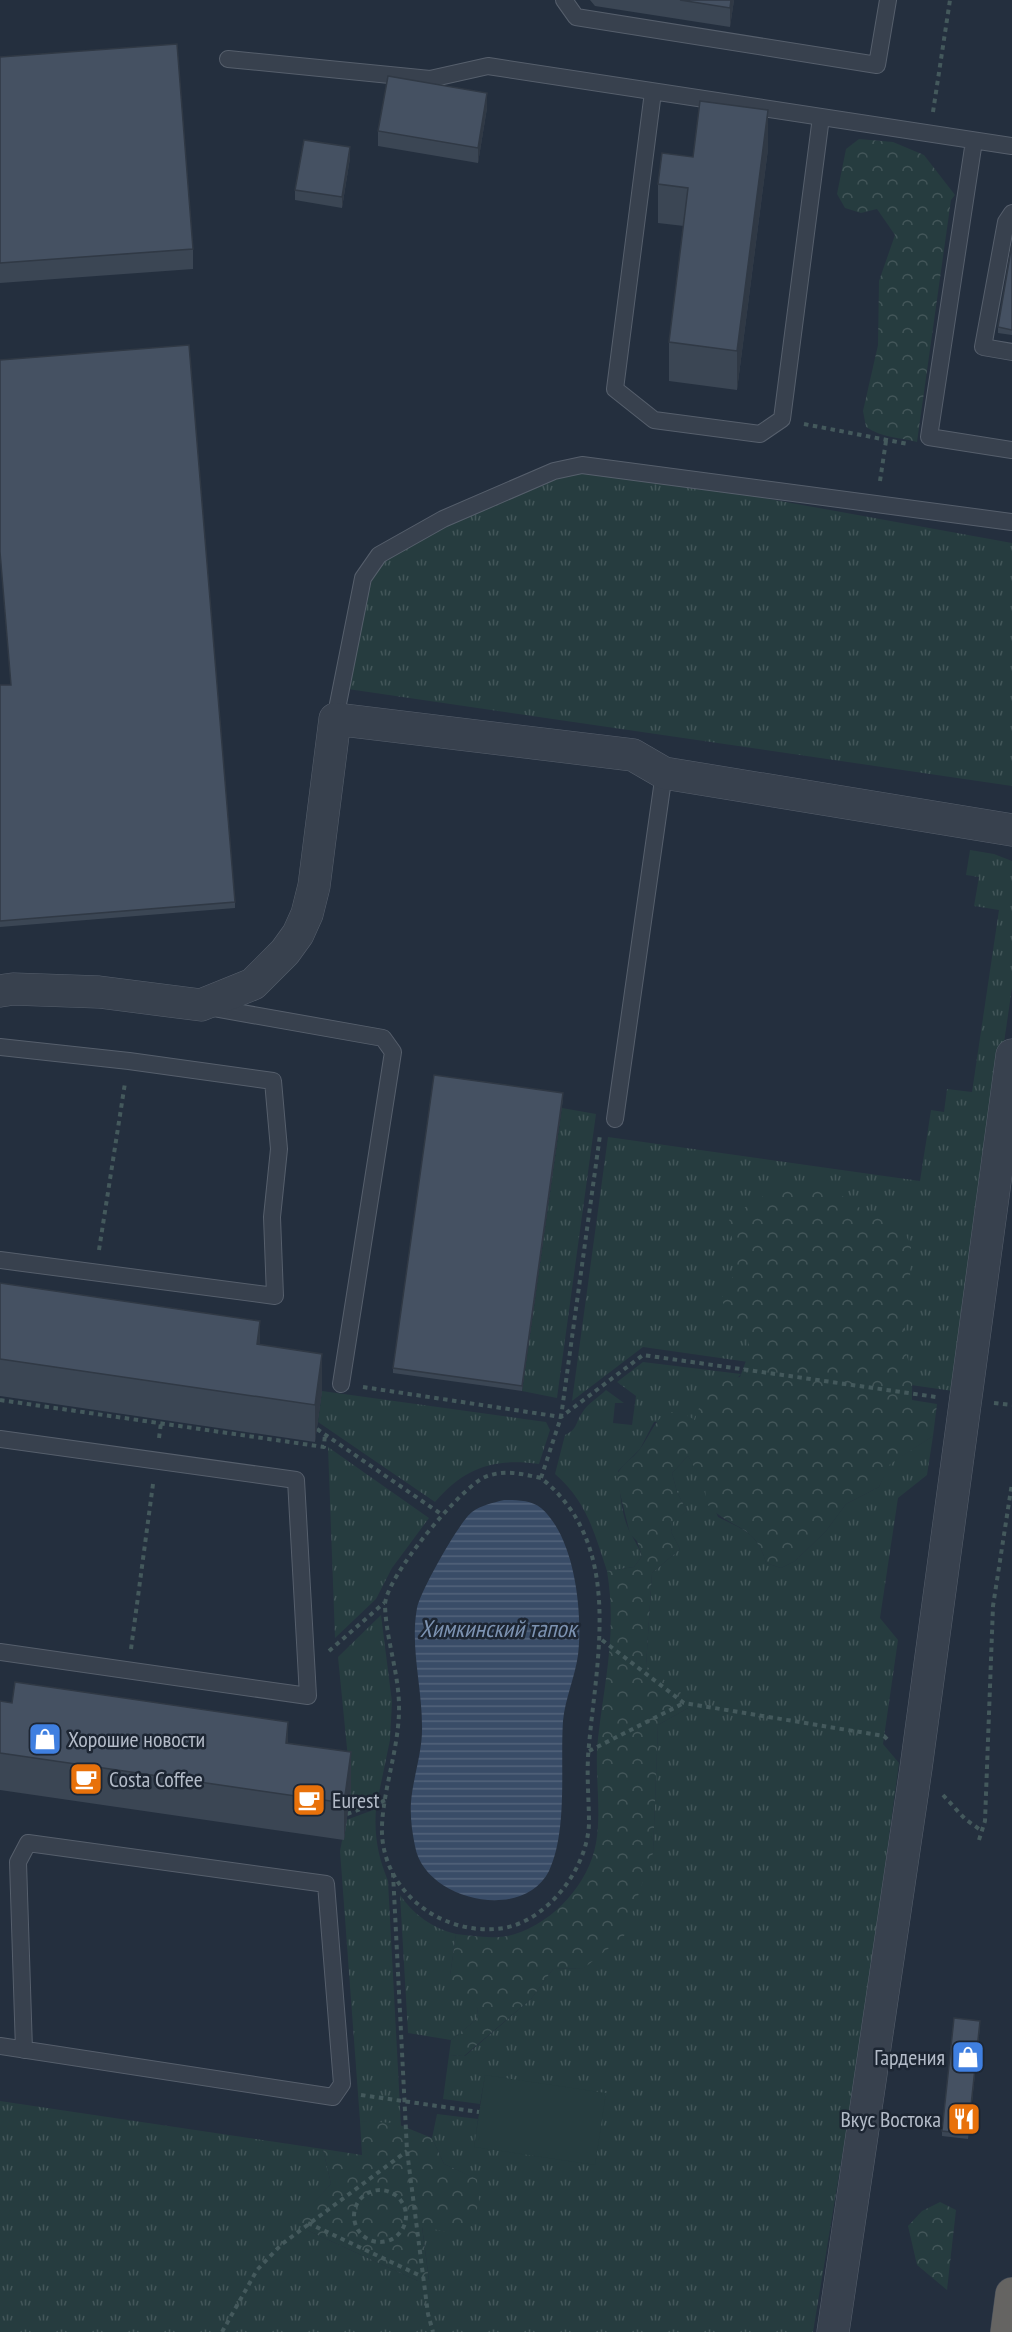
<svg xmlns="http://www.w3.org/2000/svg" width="1012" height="2332" font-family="'PT Sans Narrow',sans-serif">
	<defs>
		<pattern id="grass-tufts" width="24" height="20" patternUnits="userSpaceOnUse" patternTransform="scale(1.5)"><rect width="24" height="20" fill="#263c3f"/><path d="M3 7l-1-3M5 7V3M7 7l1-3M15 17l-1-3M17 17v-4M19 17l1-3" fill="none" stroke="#435659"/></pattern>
		<pattern id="forest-crowns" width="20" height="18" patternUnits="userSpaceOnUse" patternTransform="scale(1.5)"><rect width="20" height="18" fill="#263c3f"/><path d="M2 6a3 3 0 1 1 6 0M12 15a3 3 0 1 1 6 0" fill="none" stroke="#435659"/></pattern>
		<pattern id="water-rules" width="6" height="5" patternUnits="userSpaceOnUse" patternTransform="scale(1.5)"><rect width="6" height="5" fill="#394c67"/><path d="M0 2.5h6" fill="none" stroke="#53647b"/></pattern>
	</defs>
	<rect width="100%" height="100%" fill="#242f3e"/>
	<path fill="url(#grass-tufts)" d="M582,465L1012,543V786L341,688L379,555Z
		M970,850L994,854L1012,861V988L953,1391L643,1347L572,1401L608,1137L920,1181L931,1110L944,1112L947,1089L972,1092L999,910L974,906L979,877L966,875Z
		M562,1108L596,1114L557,1398L522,1391Z
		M643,1362L741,1374L696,1420L654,1422L640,1449L618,1471C620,1490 621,1517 631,1534C635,1542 639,1547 642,1556L634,1567L607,1571C594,1532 587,1502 555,1474L565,1435C578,1429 575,1423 582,1413C587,1404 599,1397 606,1390L624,1403H615L613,1423L632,1425L636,1396L617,1382Z
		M322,1391L546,1422L550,1430L539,1464C494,1458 465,1467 435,1502L318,1422Z
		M933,1436L927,1475L898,1498L880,1618L898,1640L883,1744L899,1763L862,2036L813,2332H0V2101L323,2149L331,2184L299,2219L309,2231L418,2281L429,2280L422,2226L476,2179L444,2164L432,2138L437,2114L478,2119L474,2147L485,2076L480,2104L443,2099L449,2055L465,2056L531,1999L553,1969L584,1968L653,1853L658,1725L688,1708L646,1666L652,1573L680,1549L671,1532L673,1521L687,1511L677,1492L672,1473L688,1456L706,1486L718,1517C744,1530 758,1533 766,1563L781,1568L795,1561L826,1531L846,1504L879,1487L889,1464Z
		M328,1447L429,1518L392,1568L376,1599L335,1638Z
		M381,1615L392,1702L390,1740L379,1793L348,1804L351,1789L338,1657Z
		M376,1809C374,1836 378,1856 388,1881L401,2126L360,2121L340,1851L346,1820Z
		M400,1895C414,1915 432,1928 456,1934L450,1976L478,2009L476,2020L451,2040L408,2033Z"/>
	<path fill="url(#forest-crowns)" d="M859,139L893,142L924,155L955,195L951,200L917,442C898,437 882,438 866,427L863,411L878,345L879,281L895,235L877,209L861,213L845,208L837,194L846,149Z
		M803,1184L836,1192L866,1212L898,1218L911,1246L910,1278L916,1309C896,1340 902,1334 910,1367C913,1377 912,1390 912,1400L937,1404L933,1436L890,1464L879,1487L846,1504L826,1531L795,1561L781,1568L766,1563C755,1522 730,1531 706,1503L705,1486L688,1456L672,1473L677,1492L687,1511L673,1522L671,1532L680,1549L652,1573L646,1666L689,1699L688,1708L658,1725L653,1853L624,1936L584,1968L553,1969L531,1999L464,2056L449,2055L451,2040L476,2020L478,2009C468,2001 462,2003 450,1992V1976L456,1934C474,1936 497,1940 515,1934C554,1922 589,1883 596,1843C602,1809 594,1773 598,1738C605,1678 617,1632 607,1571L634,1567L642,1556L637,1541L630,1534L616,1477C620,1465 633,1459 640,1449C656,1427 660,1398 695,1420C702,1395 714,1381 740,1377L750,1350L744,1323L729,1314L721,1299L737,1269L729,1220C749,1202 776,1186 803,1184Z
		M360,2121L395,2123L432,2138L444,2164L477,2179L479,2201L473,2225L458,2234L422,2227L429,2281H418L309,2231L298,2219L331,2184L323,2149L362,2155Z
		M940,2202L956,2210L947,2290L917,2265L908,2226L922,2211Z"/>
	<path fill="#263c3f" d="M485,2075L606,2093L595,2165L474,2147Z"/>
	<path fill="url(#water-rules)" d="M504,1500C516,1500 531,1500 541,1508C575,1537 583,1613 578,1655C575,1677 565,1699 563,1721C560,1766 568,1830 549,1871C523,1923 424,1900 415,1846C412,1832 410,1816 411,1802C413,1777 423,1751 422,1725C422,1687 410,1646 417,1608C420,1592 459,1522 472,1512C482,1505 492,1503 504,1500Z"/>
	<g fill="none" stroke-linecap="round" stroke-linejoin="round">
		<defs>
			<path id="service" d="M564,0L576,17L877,65L888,0
				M228,59L430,79L488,66L1012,146
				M653,92L615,389L654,420L760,434L782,419L821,117
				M974,141L929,437L1012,450
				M1012,213L1006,222L983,347L1012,352
				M335,719L363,578L379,555L443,519L554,471L582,465L1012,522
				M208,1007L383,1038L393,1052L341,1384
				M0,1047L129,1061L273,1081L279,1149L272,1217L275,1296L0,1260
				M615,1119L664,773
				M0,1439L296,1480L308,1696L0,1652
				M0,2046L333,2097L342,2084L326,1884L28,1843L18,1862L24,2050"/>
			<path id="minor" d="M0,991L13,989L99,992L201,1005L253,984L285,952L298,934L307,914L314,886L335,719L633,755L664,773L1012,830
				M833,2332L916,1768L1012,1055"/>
			<path id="trunk" d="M1007,2332L1012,2294"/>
		</defs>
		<use href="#service" stroke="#565f6c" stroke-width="18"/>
		<use href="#minor" stroke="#565f6c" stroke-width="33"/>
		<use href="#trunk" stroke="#434c59" stroke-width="34"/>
		<path stroke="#44595c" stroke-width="4" stroke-dasharray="4.5 4.5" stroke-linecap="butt" d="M933,112L950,0
			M804,424L908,444
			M880,481L886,441
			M99,1250L125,1083
			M363,1387L561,1417L643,1355L936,1397
			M0,1400L324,1447L325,1433
			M994,1403L1012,1405
			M317,1429L441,1514
			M159,1438L161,1423
			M541,1478C521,1474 505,1469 485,1477C460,1488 385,1578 385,1605C386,1641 400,1675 399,1712C398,1750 384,1787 382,1825C379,1890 442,1938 504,1928C548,1920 587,1869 589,1824C589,1798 586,1772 589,1745C597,1655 624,1544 541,1478L561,1417L600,1135
			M602,1640L684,1703L884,1736L889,1741
			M131,1649L153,1484
			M329,1651L384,1603
			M589,1751L684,1703
			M943,1795L965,1819L982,1831
			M347,1814L386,1800
			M979,1840L985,1821L993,1606L1012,1483
			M393,1873L407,2151L428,2314L433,2332
			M361,2095L479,2112
			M354 2216a26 26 0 1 1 52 0a26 26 0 1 1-52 0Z
			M308,2223L423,2277
			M222,2332L257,2270L282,2244L407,2151"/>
		<use href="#service" stroke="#38414e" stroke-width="16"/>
		<use href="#minor" stroke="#38414e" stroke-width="32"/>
		<use href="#trunk" stroke="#656462" stroke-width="33"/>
	</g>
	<path fill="#3b4654" d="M590,0H734L730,27L595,6Z
		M0,57L193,249V269L0,283Z
		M487,108L478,163L378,146V131Z
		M768,149L737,390L669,381V342L684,226L658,223V184L693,157Z
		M350,158L342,208L295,200V190Z
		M1012,244V335L998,333V327Z
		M0,685L235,902V908L0,927Z
		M563,1099L522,1391L393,1373V1368Z
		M0,1283L260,1345L322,1391L315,1442L0,1396Z
		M0,1701L288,1743L351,1789L344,1840L0,1790Z
		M980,2026L968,2139L942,2136V2131Z"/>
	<path fill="#303945" d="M731,0H734L730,27V8Z
		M487,93V108L478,163V148Z
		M768,110V149L737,390V351Z
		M350,147V158L342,208V197Z
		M563,1093V1099L522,1391V1386Z
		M260,1321V1358L257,1344Z
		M322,1354V1391L315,1442V1405Z
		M288,1722V1759L286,1743Z
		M351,1752V1789L344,1840V1803Z
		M980,2021V2026L968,2139V2134Z"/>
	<path fill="#455162" stroke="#303945" stroke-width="1.5" d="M680,0H731L730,8Z
		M177,44L193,249L0,263V57Z
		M388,76L487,93L478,148L378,131Z
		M700,101L768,110L737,351L669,342L688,188L658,184L662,153L693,157Z
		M304,140L350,147L342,197L295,190Z
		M1012,244V330L998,327Z
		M189,345L235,902L0,921V685H11L0,552V360Z
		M434,1075L563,1093L522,1386L393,1368Z
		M0,1283L260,1321L257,1344L322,1354L315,1405L0,1359Z
		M15,1682L288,1722L286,1743L351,1752L344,1803L0,1753V1701L12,1703Z
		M954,2018L980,2021L968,2134L942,2131Z"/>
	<defs>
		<symbol id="shop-square" viewBox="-11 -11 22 22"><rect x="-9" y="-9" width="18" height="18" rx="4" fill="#3f7fe0" stroke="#1d2633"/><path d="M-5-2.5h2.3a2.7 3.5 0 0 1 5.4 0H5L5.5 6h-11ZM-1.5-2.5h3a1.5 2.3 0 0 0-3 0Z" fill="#fff"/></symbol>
		<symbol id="cafe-square" viewBox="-11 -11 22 22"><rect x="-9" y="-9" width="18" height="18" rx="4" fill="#e8710a" stroke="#1d2633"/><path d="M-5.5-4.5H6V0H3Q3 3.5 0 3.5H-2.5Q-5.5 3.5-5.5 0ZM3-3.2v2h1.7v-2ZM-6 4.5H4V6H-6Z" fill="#fff"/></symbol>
		<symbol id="restaurant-square" viewBox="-11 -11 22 22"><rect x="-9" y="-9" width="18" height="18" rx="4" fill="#e8710a" stroke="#1d2633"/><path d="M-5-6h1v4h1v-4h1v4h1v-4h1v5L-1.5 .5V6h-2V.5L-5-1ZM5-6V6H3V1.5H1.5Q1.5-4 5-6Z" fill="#fff"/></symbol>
	</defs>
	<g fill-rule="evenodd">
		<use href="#shop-square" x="26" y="1720" width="38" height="38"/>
		<use href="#cafe-square" x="67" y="1760" width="38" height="38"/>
		<use href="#cafe-square" x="290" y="1781" width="38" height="38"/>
		<use href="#shop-square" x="949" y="2038" width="38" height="38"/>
		<use href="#restaurant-square" x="945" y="2100" width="38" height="38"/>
	</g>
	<g text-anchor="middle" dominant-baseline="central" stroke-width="5" stroke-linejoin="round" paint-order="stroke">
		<g font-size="22" fill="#b4bcc9" stroke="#1d2633" text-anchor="start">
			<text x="68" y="1739">Хорошие новости</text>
			<text x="109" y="1779">Costa Coffee</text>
			<text x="332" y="1800">Eurest</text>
			<text x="945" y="2057" text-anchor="end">Гардения</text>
			<text x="941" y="2119" text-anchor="end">Вкус Востока</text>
		</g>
		<g font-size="24" font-style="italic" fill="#7c92b1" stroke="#1d2633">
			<text x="498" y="1628">Химкинский тапок</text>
		</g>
	</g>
</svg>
